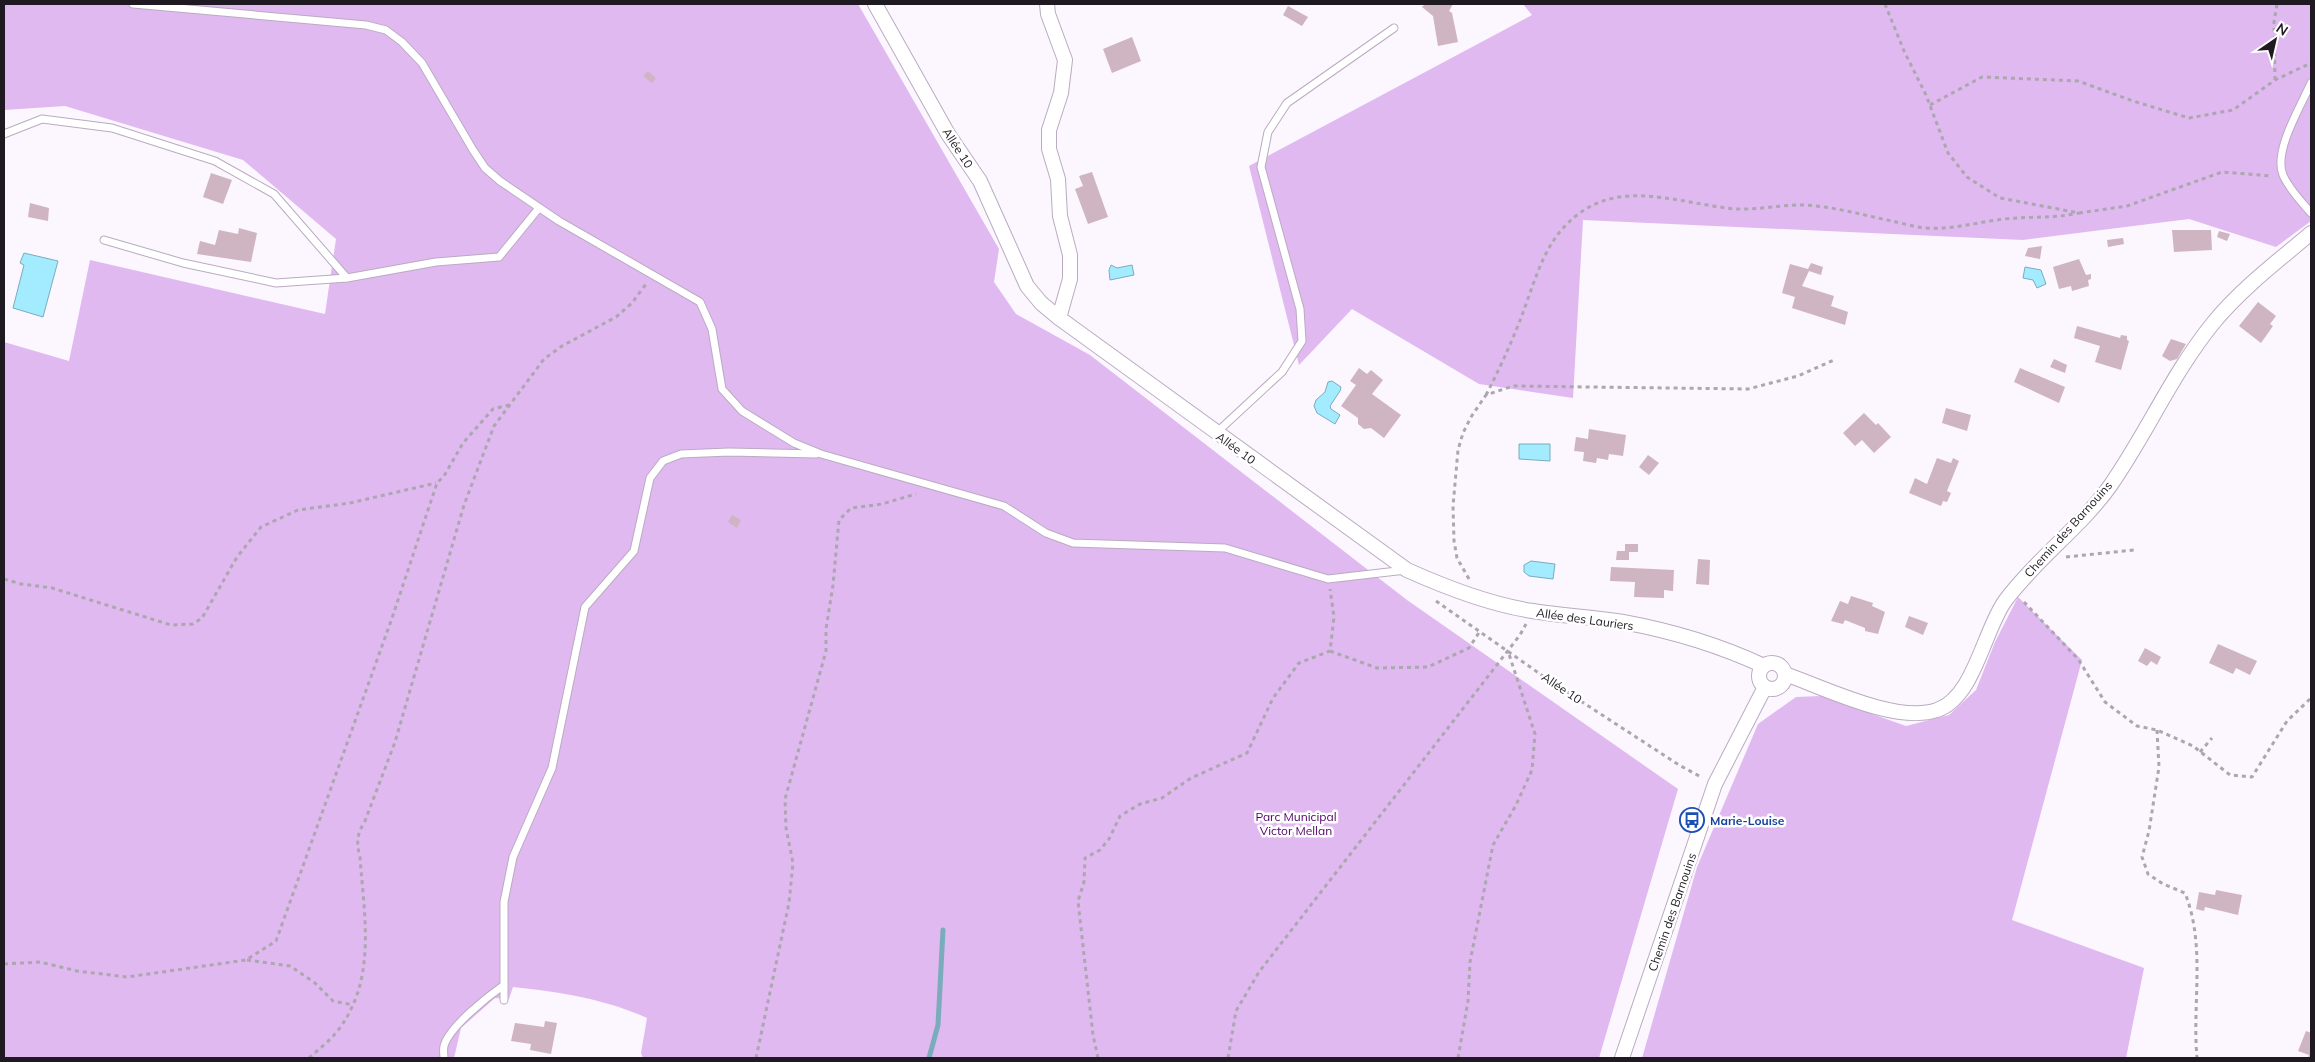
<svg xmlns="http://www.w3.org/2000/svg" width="2315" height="1062" font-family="Mulish,sans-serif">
	<rect width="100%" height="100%" fill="#fcf6ff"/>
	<path fill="#e0b9f1" d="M4,4H858L999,249L994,282L1016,314L1090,355L1407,600L1678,789L1599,1058H643L641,1053L647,1018C605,999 560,992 513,987L509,999L495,998L461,1028L454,1058H4V342L69,361L90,260L325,314L336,239L243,160L65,106L4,110Z
		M1523,4H2311V221L2276,247L2189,219L2023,240L1583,220L1573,398L1479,384L1352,309L1299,365L1249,166L1532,15Z
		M2018,597L2082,660L2012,920L2144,968L2126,1058H1642L1697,867L1758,724L1796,697L1821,696L1906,726L1949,715L1976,690L1995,642Z"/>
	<path fill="#a3ebff" stroke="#7bacbc" d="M24,253L58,261L43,317L13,308L24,265L20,263Z
		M1111,265L1117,268L1132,265L1134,275L1110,280L1109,270Z
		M2025,267L2041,270L2046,284L2037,288L2033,280L2023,278Z
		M1332,381L1341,387L1340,391L1330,406L1331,409L1340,415L1335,424L1317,413L1314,406L1316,400L1325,392L1328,382Z
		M1519,444H1550V461L1519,459Z
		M1531,561L1555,564L1553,579L1529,576L1524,572V565Z"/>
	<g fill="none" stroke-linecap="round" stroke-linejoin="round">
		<path stroke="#7bacbc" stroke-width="5" d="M929,1058L938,1025L943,930"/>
	</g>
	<path fill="#cfb4c1" d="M1425,4H1453L1449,11L1452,13L1458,42L1438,46L1433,16L1422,7Z
		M1288,6L1308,17L1302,26L1283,15Z
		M1132,37L1141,61L1112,73L1103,49Z
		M648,71L656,78L652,83L643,76Z
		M1092,172L1108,217L1088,224L1075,189L1083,186L1079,176Z
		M211,173L232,180L223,204L203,197Z
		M30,203L49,208L48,221L28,217Z
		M239,228L257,233L251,262L197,254L200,241L215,245L219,230L238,234Z
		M2172,230H2211L2212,250L2174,252Z
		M2219,231L2230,234L2227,241L2217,237Z
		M2123,238L2124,244L2108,247L2107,240Z
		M2042,246L2040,259L2025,256L2028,248Z
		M2079,259L2086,275L2091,274V279L2088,280L2089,286L2072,291L2071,286L2059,289L2053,267Z
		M1811,263L1823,267L1821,275L1809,271L1802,286L1834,296L1831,306L1848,312L1845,325L1792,308L1795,297L1782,293L1790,264L1808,269Z
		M2258,302L2276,316L2270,324L2273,326L2261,343L2239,326Z
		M2077,326L2120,338L2121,335L2127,336V340L2129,341L2121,370L2095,362L2100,346L2074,338Z
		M2171,339L2186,344L2177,359L2170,361L2162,356Z
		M2054,359L2067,365L2065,373L2050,367Z
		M1359,368L1367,374L1371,370L1383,380L1372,394L1401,415L1384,438L1371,428L1364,429L1358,424V418L1341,406L1356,385L1350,381Z
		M2020,368L2065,387L2059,403L2014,382Z
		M1946,408L1971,415L1967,431L1942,423Z
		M1864,413L1876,425L1878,423L1891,437L1874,453L1862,440L1855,446L1843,433Z
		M1589,429L1626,435L1623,456L1609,454L1608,460L1597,458L1596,463L1583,461L1584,452L1574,451L1576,437L1588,439Z
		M1648,455L1659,463L1649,475L1639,467Z
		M1937,458L1951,463L1953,458L1959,461L1947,491L1951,493L1947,502L1943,501L1941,506L1909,493L1915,478L1927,484Z
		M732,515L741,520L737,528L728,522Z
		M1625,544H1638V552H1629V560H1616L1617,551H1625Z
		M1698,559L1710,560L1709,585L1696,584Z
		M1611,567L1674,570L1673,591L1664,590V598L1634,597L1635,582L1610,581Z
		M1851,596L1873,603L1872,606L1885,612L1878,634L1865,631V628L1845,620L1843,624L1831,621L1840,601L1848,604Z
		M1909,616L1928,623L1923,635L1905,627Z
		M2218,644L2257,661L2250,675L2236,668L2233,674L2209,663Z
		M2145,648L2161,657L2157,665L2151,661L2147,666L2138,661Z
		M2216,890L2242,895L2238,915L2205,907L2204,911L2196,909L2199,892L2215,895Z
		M545,1021L557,1023L551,1054L530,1050L531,1044L511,1041L515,1023L544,1027Z
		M2306,1031L2311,1033V1058H2308L2309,1055L2298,1051Z"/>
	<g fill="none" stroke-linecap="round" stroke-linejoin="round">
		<defs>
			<path id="service" d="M133,4L366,25L386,30L402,42L422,63L473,150L485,168L500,181L559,221L700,302L712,329L722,389L742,411L794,443L821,454L1004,506L1046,533L1073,543L1225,548L1328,579L1406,570
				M2311,83C2301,106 2273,151 2283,175C2289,189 2301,201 2311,213
				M4,134L42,119L112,128L215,161L274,194L347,278
				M104,240L183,263L276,283L347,278L436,262L499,257L539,208
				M1216,433L1282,372L1302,341L1300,309L1261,167L1268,132L1287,103L1394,28
				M504,1000V902L513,857L552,768L585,607L634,551L650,478L663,461L681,454L729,452L816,454
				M444,1058C444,1055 443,1050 444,1046C449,1027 487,997 504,985"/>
			<path id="minor" d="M875,4L948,134L980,181L1027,286L1041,303L1059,318L1407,570C1445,587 1491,605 1533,611C1562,616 1593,617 1623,622C1672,631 1719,645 1764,666
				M1047,4L1048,14L1065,60L1061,93L1049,130V149L1058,179L1060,216L1070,255V279L1059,318
				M1759 676a13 13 0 1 1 26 0a13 13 0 1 1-26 0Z
				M1785,674C1825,688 1897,724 1937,710C1974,698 1984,630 2005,601C2036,559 2080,528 2110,486C2147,433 2173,372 2214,322C2242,288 2278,261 2311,233
				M1622,1058L1715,784L1765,687"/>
		</defs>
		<use href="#service" stroke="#baabc1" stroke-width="9"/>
		<use href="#minor" stroke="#baabc1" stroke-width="16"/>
		<path stroke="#aca6af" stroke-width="3" stroke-dasharray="4 4" stroke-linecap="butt" d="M1885,4L1904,51L1926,95L1948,153L1967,177L2000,198L2079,213L2127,206L2222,172L2272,176
			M2275,80L2274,22L2277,4
			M1930,105L1982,77L2078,81L2133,101L2189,118L2233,110L2275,80L2311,63
			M1486,395C1498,372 1509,348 1519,323C1532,291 1541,250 1566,225C1612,177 1670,201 1727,208C1753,212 1780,204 1806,205C1835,207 1863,215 1892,221C1902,223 1914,227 1925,228C1951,230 1978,222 2004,219C2030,216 2051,219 2079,213
			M2066,557L2134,550
			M4,579L21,584L52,588L171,625L193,624L202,618L237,557L261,527L298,510L350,503L436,483
			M1469,579L1457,558L1454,541L1453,506L1458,450L1463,433L1471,417L1486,395L1513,386L1748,389L1798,376L1834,360
			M1436,601L1553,683L1679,765L1701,777
			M2024,602L2078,659L2105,702L2137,726L2157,730L2193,746L2230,775L2252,777L2287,721L2311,698
			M1330,651L1377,668L1428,667L1469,648L1480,631
			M2157,730L2159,767L2149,831L2142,857L2148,874L2163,884L2185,893C2206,946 2192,1003 2197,1058
			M2200,752L2212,738
			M247,960L290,966L315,983L333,1001L353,1005
			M4,964L40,962L77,971L127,977L246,960L276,941L391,621L437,483L444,476L463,443L493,409L509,405
			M309,1058C319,1049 331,1040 339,1029C377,978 364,915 360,857C356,842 357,834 365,821L395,742L464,505L494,426L544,359L562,346L616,317L632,303L646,284
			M756,1058L789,903L793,863L786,828L785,799L826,651V629L833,585L839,520L851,508L882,504L916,494
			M1098,1058L1093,1035L1078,901L1084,882L1085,858L1100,850L1109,839L1120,816L1140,804L1162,798L1191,778L1247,753L1273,698L1299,663L1330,651L1334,617L1330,589
			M1228,1058L1236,1011L1259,972L1520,635L1526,624
			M1458,1058L1468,1001L1470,962L1493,845L1516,805L1532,770L1535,734L1508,651"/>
		<use href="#service" stroke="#fff" stroke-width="7"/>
		<use href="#minor" stroke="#fff" stroke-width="14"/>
	</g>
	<defs>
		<symbol id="bus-ring" viewBox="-11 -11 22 22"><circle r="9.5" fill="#fff" stroke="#1a4fb4" stroke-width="1.5"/><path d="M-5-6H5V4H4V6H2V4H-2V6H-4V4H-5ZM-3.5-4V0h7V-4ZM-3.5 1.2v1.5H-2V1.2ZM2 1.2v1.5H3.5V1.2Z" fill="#1a4fb4"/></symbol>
	</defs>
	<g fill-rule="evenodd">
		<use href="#bus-ring" x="1678" y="806" width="28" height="28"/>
	</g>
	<g text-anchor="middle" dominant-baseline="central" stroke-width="5" stroke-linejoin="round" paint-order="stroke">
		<g font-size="12" fill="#1f1921" stroke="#fff">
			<text transform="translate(958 148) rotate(57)">Allée 10</text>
			<text transform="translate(1236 448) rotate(36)">Allée 10</text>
			<text transform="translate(2068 529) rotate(-48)">Chemin des Barnouins</text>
			<text transform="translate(1585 619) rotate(8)">Allée des Lauriers</text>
			<text transform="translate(1562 688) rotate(34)">Allée 10</text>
			<text transform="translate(1672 912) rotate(-71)">Chemin des Barnouins</text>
		</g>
		<g font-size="12" fill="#4e0065" stroke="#fff">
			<text x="1296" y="816">Parc Municipal<tspan x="1296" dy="14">Victor Mellan</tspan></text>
		</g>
		<g font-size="12" font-weight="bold" fill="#164399" stroke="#fff" text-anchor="start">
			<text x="1710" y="820">Marie-Louise</text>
		</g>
	</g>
	<rect width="2315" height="1062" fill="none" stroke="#1f1921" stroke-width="10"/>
	<g transform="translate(2275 40) rotate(34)" stroke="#ffffff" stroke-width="4" paint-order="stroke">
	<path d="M0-4L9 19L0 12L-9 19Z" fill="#1f1921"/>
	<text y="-8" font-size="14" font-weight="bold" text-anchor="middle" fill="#1f1921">N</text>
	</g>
</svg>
